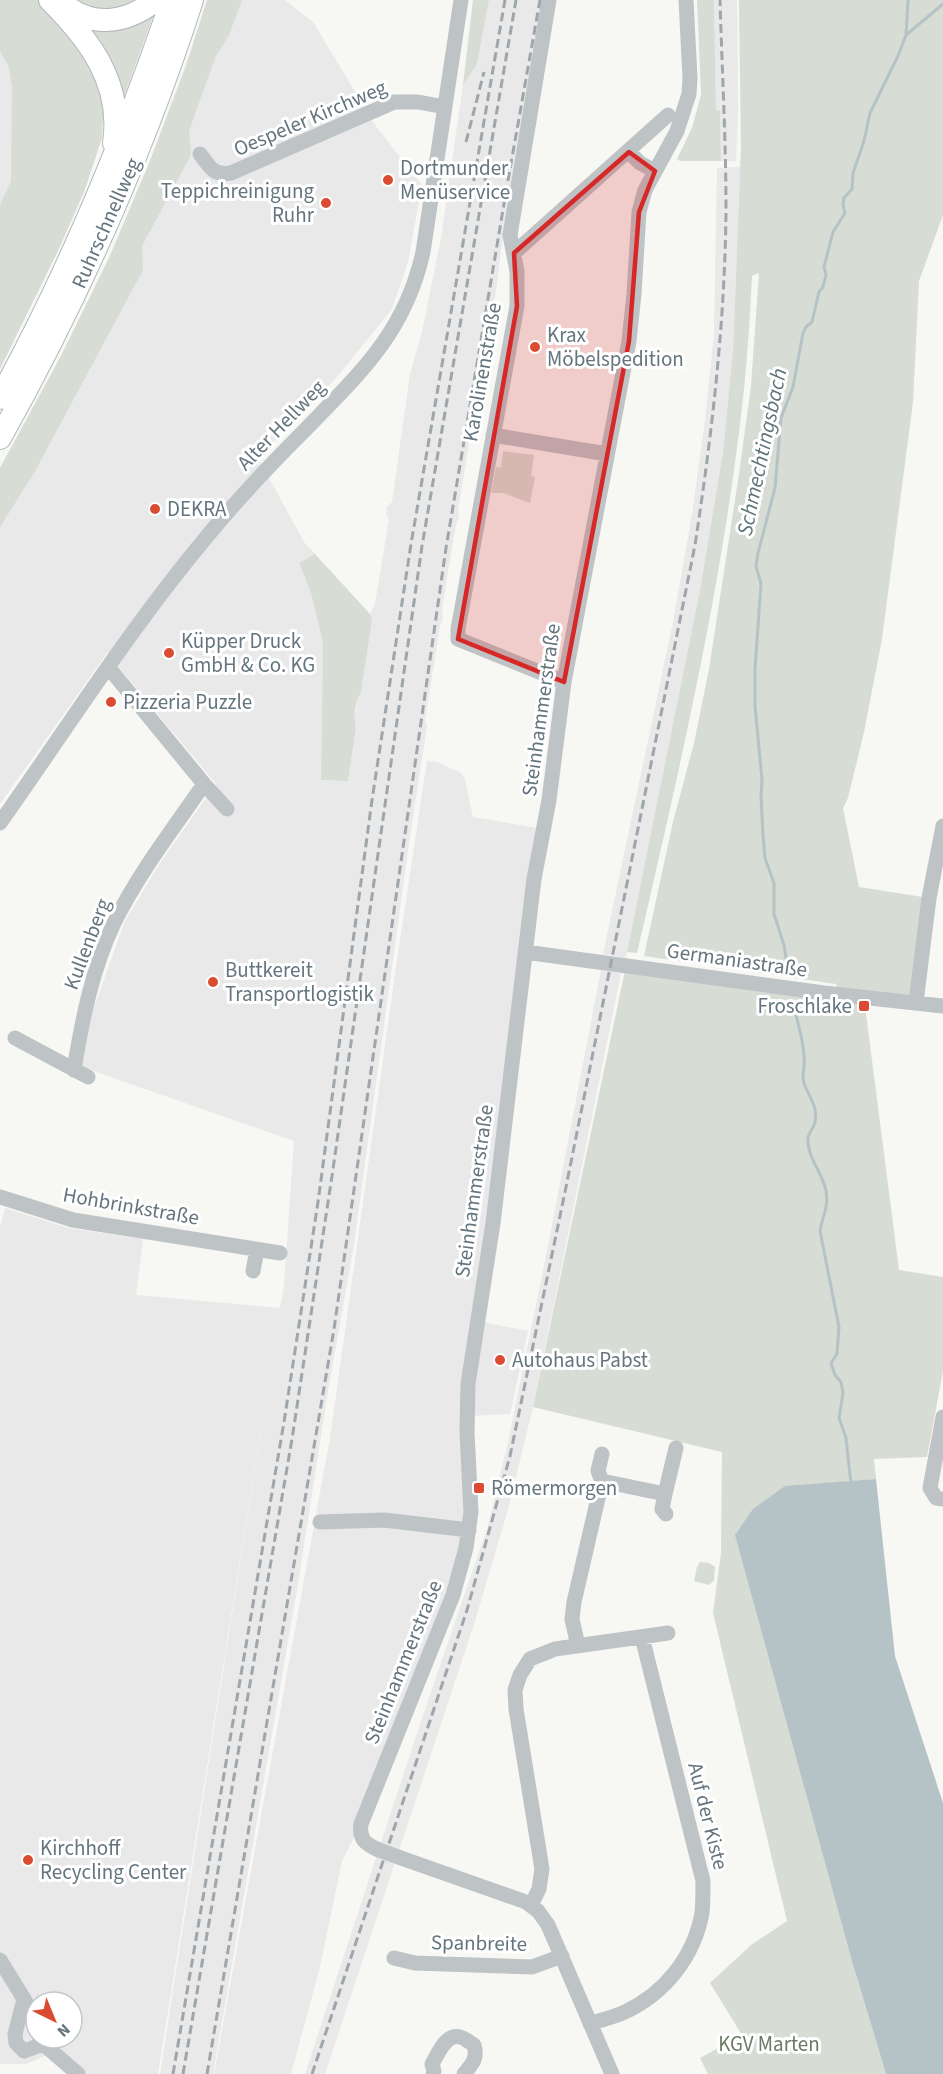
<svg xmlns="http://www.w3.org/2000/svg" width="943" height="2074" font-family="'Source Sans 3',sans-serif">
	<rect width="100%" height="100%" fill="#f7f7f4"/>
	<path fill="#e8e9e8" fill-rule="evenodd" d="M207,0H285L313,22L375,125L422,185L408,262L392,309L337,377L258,458L304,542L315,554L299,563L311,593L323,643L321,780L348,781L356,728L354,722L358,698L361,692L372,622L370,614L375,604L389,519L386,513L387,507L392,502L410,374L422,332L441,238L463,85L477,64L489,0H545L502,243L495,298L492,304L479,382L481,388L478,406L474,413L458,510L459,516L455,529L442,608L443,620L440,626L425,720L427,726L409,843L353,1251L328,1391L298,1584L213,2074H160L274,1346L158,2074H87L58,2050L26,2064H0V1227L5,1208L68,1228L143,1239L136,1295L280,1308L284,1285L294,1141L82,1067L93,1010L125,921L160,863L216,784L107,653L0,804V468L61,356L109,258L150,161L186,64ZM36,2002H72V2038H36Z
		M714,0H737L738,111L736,161H721L720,111H716Z
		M0,32L16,62L15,179L0,211Z
		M740,167L733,350L723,452L700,590L626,958L603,954L673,622L692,514L705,420L714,334L717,168Z
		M427,761L438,762L461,773L465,780L473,817L543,829L478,1321L528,1331L510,1414L467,1416L469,1530L361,1824L342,1861L320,1967L291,2074H214L330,1438L396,967Z
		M601,970L621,973L533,1407L507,1513L475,1621L325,2074H305L420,1724L488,1526L508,1442L547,1251Z"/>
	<path fill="#d7dcd4" d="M0,0H41L79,42L104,98L102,138L84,192L58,251L0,369V205L11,181L12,88L9,67L0,51Z
		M67,0H145L111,15Z
		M207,0H242L229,35L215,58L189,131L191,155L142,246L143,270L34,473L0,527V468L61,356L109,258L150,161L187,64Z
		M473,0H489L477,64L463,85Z
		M697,0H714L716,110L720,111L721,161H680L677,159L692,128L701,95Z
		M739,0H943V215L919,281L913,402L882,639L864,732L848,798L843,808L859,887L929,898L916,1002L864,998L899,1270L943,1277V1371L927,1457L874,1459L876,1479L785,1487L854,1968L886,2074H708L700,2058L742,2035L710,1983L751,1945L787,1921L713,1613L721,1553L722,1452L533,1407L626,966L840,994L836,984L644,956L673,822L694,743L709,669L739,474L751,386L759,273L752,276C750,313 748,351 744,389C724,579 680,767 637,953L627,952L700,590L723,452L733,350L741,147Z
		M158,3L118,113L78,21Z
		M503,451L534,455L531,476L535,477L530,503L503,493H491L496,467L501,468Z
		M315,554L370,614L372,621L361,692C355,702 353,717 356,728L348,781L321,780L323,643L311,593L299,563Z
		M700,1562L709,1563L715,1567L714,1580L709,1585L694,1581L697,1567Z"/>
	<path fill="#b6c3c6" d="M876,1479L895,1656L943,1803V2074H886L854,1968L735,1535L753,1509L785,1486Z"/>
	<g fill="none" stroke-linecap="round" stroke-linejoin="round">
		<path stroke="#b6c3c6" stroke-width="3" d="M906,35L943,4
			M787,964L784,945L774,914V883L765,858L763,835L761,796L762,780L755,706V669L761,584L756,566L758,553L775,488L781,418L793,387L803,333L806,327L812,322L819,292L823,287L826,275L824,267L833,232L845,213L843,204L844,198L852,189L853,173L864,141L870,113L898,56L906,35L908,0
			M795,1010C798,1025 803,1040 804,1055C805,1063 803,1071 803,1078C804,1092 819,1103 815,1122C814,1128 808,1133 808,1139C807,1158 823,1173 826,1191C829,1209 822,1216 820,1231L839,1327L837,1354L831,1363L835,1375L841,1382L843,1393L839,1418L846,1438L851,1484"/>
		<defs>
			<path id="highway" d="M50,0C89,39 123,83 114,143
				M62,3C92,29 127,23 156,0
				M0,398C70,271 125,137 172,0
				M0,438C78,298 143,152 192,0"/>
		</defs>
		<use href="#highway" stroke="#b2b7b9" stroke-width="24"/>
		<path stroke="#bec3c6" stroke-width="15" d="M549,0L510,235L517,271V306L458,629V639L564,682
			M629,152L640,163L655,171
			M200,154C210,167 213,176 231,173L394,102H418L445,107
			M514,253L668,115
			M493,435L607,454
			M109,668L204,784L227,809
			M0,823C67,728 130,629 204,540C235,502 268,467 302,433C358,375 405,334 423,252L461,0
			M525,952L824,993L943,1006
			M916,1002L929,898L943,826
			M15,1038L88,1077
			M74,1070C82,1021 92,969 114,923C138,874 173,829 204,784
			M0,1197L73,1220L280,1253
			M253,1271L257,1250
			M943,1417L930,1488L936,1498L943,1499
			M602,1481L665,1494L676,1448
			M665,1494L662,1509L666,1514
			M320,1522L384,1520L469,1530
			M578,1646L572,1619L574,1602L602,1481L598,1471L602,1454
			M379,1850C365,1844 359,1839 361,1824L453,1595L466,1548L471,1512L467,1432L468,1384L493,1223L534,879L549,800L564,682L629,341L634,294L639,212L645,190L677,131L689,94L690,78L686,0
			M401,1858L526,1902L538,1911L548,1925L612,2074
			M531,1905L539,1889L542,1869L516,1709L515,1690L520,1675L530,1659L555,1649L668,1633
			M394,1958L415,1963L532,1967L562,1956
			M0,1960L24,1999
			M36,2020L24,1999L15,2034L16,2043L24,2051L38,2046L41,2038
			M590,2024C601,2020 614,2017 625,2012C665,1993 694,1957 702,1913C703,1903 703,1891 703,1881L642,1637
			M41,2042L78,2074
			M433,2074L434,2071L432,2064C438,2054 446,2033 460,2037C465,2038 470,2043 474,2045C478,2059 472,2064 464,2074"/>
		<use href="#highway" stroke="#fff" stroke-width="22"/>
		<path stroke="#9ea6ab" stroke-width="3" stroke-dasharray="9 4.5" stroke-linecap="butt" d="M466,142L484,72
			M173,2074L284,1422L318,1202L372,800L411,544L505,0
			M183,2074L292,1439L332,1176L422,546L516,0
			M207,2074L334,1329L446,548L507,186L540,0
			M312,2074L467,1610L510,1456L565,1192L695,545C712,434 725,322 726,210C726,140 722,70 720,0"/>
		<path stroke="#bec3c6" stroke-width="15" d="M379,1850L401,1858"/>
	</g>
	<path fill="#d62828" fill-opacity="0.2" stroke="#d62828" stroke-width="4.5" stroke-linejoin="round" d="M629,152L655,171L639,212L629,341L564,682L458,639L517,306L514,253Z"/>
	<g fill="#db4b31" stroke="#fff" stroke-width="2">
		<circle cx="388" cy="180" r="6"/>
		<circle cx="326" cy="203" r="6"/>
		<circle cx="535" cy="347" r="6"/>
		<circle cx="155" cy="509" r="6"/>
		<circle cx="169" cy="653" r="6"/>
		<circle cx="111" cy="702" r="6"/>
		<circle cx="213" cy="982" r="6"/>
		<rect x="858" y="1000" width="12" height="12" rx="3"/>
		<circle cx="500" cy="1360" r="6"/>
		<rect x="473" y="1482" width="12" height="12" rx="3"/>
		<circle cx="28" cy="1860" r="6"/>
	</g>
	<g text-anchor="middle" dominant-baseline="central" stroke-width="6" stroke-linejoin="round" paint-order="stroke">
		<g font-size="21" fill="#64757e" stroke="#fff">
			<text transform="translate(310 118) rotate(-23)">Oespeler Kirchweg</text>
			<text transform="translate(106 223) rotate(-66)">Ruhrschnellweg</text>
			<text transform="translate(482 372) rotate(-80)">Karolinenstraße</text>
			<text transform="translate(281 425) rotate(-46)">Alter Hellweg</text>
			<text transform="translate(541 710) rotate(-82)">Steinhammerstraße</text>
			<text transform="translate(87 944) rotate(-69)">Kullenberg</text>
			<text transform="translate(737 960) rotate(8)">Germaniastraße</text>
			<text transform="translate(474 1191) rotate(-82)">Steinhammerstraße</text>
			<text transform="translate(131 1206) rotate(10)">Hohbrinkstraße</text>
			<text transform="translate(403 1662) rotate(-68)">Steinhammerstraße</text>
			<text transform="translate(708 1816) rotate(76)">Auf der Kiste</text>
			<text transform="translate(479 1943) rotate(1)">Spanbreite</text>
		</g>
		<g font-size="21" fill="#64757e" stroke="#fff" text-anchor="start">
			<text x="400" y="168">Dortmunder<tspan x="400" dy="24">Menüservice</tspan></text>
			<text x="314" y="191" text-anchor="end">Teppichreinigung<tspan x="314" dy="24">Ruhr</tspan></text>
			<text x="547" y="335">Krax<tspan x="547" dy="24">Möbelspedition</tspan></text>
			<text x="167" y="509">DEKRA</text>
			<text x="181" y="641">Küpper Druck<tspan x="181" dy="24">GmbH &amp; Co. KG</tspan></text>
			<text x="123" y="702">Pizzeria Puzzle</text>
			<text x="225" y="970">Buttkereit<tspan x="225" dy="24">Transportlogistik</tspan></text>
			<text x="852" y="1006" text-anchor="end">Froschlake</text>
			<text x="512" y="1360">Autohaus Pabst</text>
			<text x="491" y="1488">Römermorgen</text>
			<text x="40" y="1848">Kirchhoff<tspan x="40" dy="24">Recycling Center</tspan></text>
		</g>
		<g font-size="21" fill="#6c7b66" stroke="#fff">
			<text x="769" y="2044">KGV Marten</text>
		</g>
		<g font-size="22" font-style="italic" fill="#5e7478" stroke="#fff">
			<text transform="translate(762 452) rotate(-78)">Schmechtingsbach</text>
		</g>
	</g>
	<g transform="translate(54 2020) rotate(137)"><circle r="28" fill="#ffffff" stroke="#c1c8cb" stroke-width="1.5"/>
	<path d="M0-4.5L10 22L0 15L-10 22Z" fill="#db4b31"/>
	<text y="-9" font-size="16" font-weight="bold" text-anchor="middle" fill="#64757e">N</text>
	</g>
</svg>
